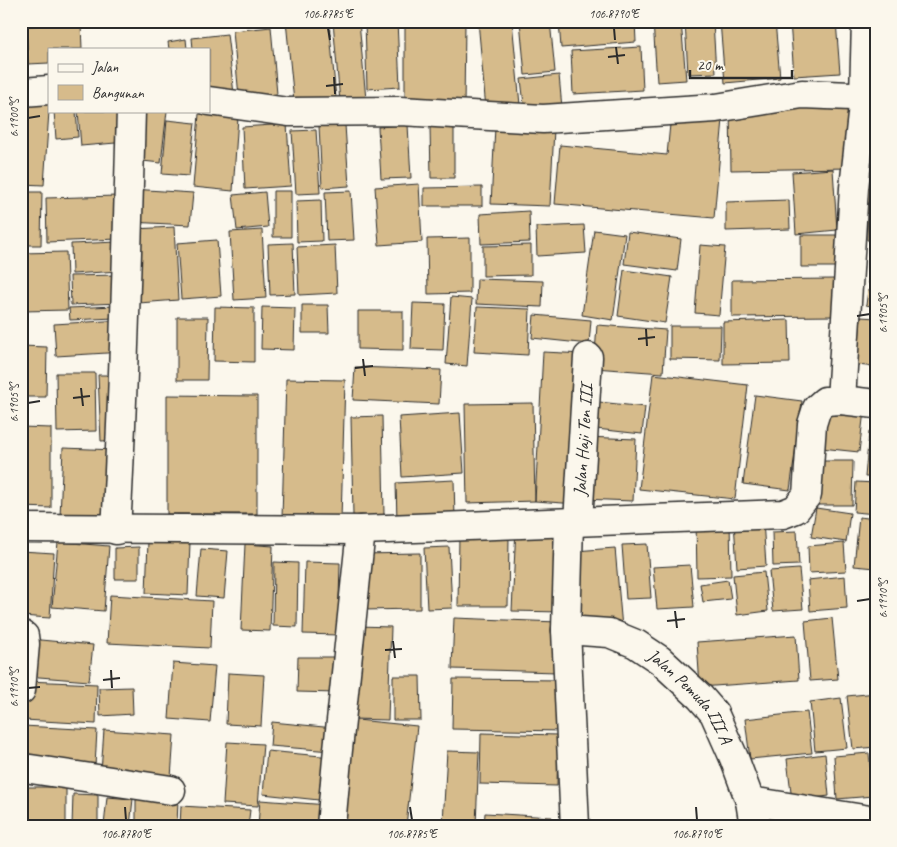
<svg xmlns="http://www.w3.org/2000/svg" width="897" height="847" font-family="Caveat,sans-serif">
	<rect width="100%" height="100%" fill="#fbf7ec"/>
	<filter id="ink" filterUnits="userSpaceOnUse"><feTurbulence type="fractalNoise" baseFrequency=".02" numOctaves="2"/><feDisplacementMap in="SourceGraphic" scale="10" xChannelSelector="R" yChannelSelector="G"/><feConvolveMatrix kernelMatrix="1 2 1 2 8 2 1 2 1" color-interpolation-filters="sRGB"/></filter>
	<g filter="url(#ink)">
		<path fill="#d6bb8b" stroke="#2b2b2b" d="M286,21H329L336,98L294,102Z
			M333,21H359L366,100L340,102Z
			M365,21H397L400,87L367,89Z
			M405,21H465L464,108H405Z
			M478,21H512L520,105L486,109Z
			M520,21H550L555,72L525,75Z
			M559,21H635L636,42L561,48Z
			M653,21H681L686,80L657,82Z
			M685,21H713L716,73L688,74Z
			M720,21H775L780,78L725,83Z
			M790,21H836L840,73L794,76Z
			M81,24L82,49H49V63L28,64L26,26Z
			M271,27L277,94L239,97L233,31Z
			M227,34L234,94L209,97V49H193L192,38Z
			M186,39L187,49H169L168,42Z
			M641,47L643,90L573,94L571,51Z
			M559,75L562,108L525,113L521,79Z
			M21,95L49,97V111L44,185L21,184Z
			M848,106L849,168L731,170L730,109Z
			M54,111H76L78,137L56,139Z
			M78,111H124L127,142L81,146Z
			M138,111H167L161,163L133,160Z
			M199,114L238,117L233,191L193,187Z
			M671,114L723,119L714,218L555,204L560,145L667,155Z
			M167,120L195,123L189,176L162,174Z
			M287,124L291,186L245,189L242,127Z
			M345,125L349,186L322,188L319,126Z
			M408,125L411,178L381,179L378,127Z
			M454,126V178H431L430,127Z
			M495,127L554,129L550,206L491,204Z
			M316,130L320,193L296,194L292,131Z
			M833,169L837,230L796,234L792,172Z
			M869,170H876V240H867Z
			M419,184L422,242L379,245L375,187Z
			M482,187V206H424V188Z
			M132,189L193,193L190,225L130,222Z
			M273,191H291V237H273Z
			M351,191L354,240L327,241L325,192Z
			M21,192H42L41,245H21Z
			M265,192L268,227L237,230L233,195Z
			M117,196L118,239L47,242L46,198Z
			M321,200L322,241L297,242L296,201Z
			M789,200L790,229L726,231V202Z
			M529,211L530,242L481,244L480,214Z
			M584,225L586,253L537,256L536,227Z
			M174,227L178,300L139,303L135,229Z
			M262,230L266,298L234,300L230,232Z
			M594,230L625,234L613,320L582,315Z
			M628,232L681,239L677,271L624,264Z
			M801,235H838L837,267H801Z
			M470,238V293L428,294L427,239Z
			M217,240L221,296L181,299L177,243Z
			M871,241H876V283H868Z
			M117,242L119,271L72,274L71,244Z
			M293,243L295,294L270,295L268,244Z
			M335,245L337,293L299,295L297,247Z
			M531,245V275L483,276V246Z
			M700,245L725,247L719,315L695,313Z
			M66,252L68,310L23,311L21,253Z
			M624,270L672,277L665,323L618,316Z
			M118,275L119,303L71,305L70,276Z
			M477,279L543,281L542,307L476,304Z
			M835,279V316L732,317V280Z
			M868,290L876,291V307L866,305Z
			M451,297L472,299L467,366L446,364Z
			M413,303L445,304L443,350L411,349Z
			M302,305H328L329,333H302Z
			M115,306V318L70,320L69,308Z
			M215,307L254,308V362L214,361Z
			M262,307L295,308L294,350L261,349Z
			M477,307L530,309L528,355L474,352Z
			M358,311H403V350L358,349Z
			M534,315L591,320L589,344L532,338Z
			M177,317H208L207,380H177Z
			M861,317L876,318V367L857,365Z
			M122,320L124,352L56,356L54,324Z
			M789,320L790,363L723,364V322Z
			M597,325L666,330L663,373L594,368Z
			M670,326H721L720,360L670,359Z
			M21,346L47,347L46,397H21Z
			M543,352L585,354L577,504L535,501Z
			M355,367L441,370L439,404L353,400Z
			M56,373H95L96,431L57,432Z
			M653,374L748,385L735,499L639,489Z
			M98,375H116L119,440L101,441Z
			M286,379L345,380L341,520L282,518Z
			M167,395L257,396V514H167Z
			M755,395L802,401L790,490L743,484Z
			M590,401L645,407L642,434L587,428Z
			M533,403L535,501L467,503L465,404Z
			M826,407L864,411L859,452L821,448Z
			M460,413L464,473L402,477L399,417Z
			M382,416L384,515L353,516L351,417Z
			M21,427L51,428V508L21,507Z
			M869,432L876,433V477H865Z
			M585,437L636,439L633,501L582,499Z
			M63,448L116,450L113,519L60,517Z
			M817,461H853L852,505H817Z
			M454,480L455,518L397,521L396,483Z
			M856,482L876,483V514L854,512Z
			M816,508L850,513L846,542L811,537Z
			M859,517L876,519V568L854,566Z
			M763,520L766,566L737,568L734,522Z
			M696,521H730L731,576L697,577Z
			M565,526L562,612L512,611L516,527Z
			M797,531L799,565L773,566L772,532Z
			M459,535L509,536L508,606H458Z
			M148,541L190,542L188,595L146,593Z
			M58,542L109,546L104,611L52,607Z
			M844,543L846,571L809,573L808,546Z
			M245,544L273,546L270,631L241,630Z
			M647,544L651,598L626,599L622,545Z
			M139,547V579H115V548Z
			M449,547L452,608L427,609L424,548Z
			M615,548L622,628L583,631L575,551Z
			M201,549L228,551L224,598L197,596Z
			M21,551L54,553L50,618L21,616Z
			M420,553V609L362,610L361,554Z
			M274,562L298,563L297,627L273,626Z
			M305,562L340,563L338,635L303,634Z
			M690,565L694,607L657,609L653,567Z
			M799,569L803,609L773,611L769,571Z
			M764,572L768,611L737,615L733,575Z
			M845,576L847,608L810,611L808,580Z
			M728,580L731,599L703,602L700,584Z
			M110,595L212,601L210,648L107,643Z
			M454,618L558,622L557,672L452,669Z
			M832,618L838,679L810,681L805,621Z
			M358,626L391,627L388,720L354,719Z
			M796,635L799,680L700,687L697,642Z
			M30,639L93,645L89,681L27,676Z
			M298,657H337V693L297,692Z
			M173,663L215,666L210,722L169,719Z
			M228,673L264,675L261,726L226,724Z
			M393,676H420L421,720H393Z
			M453,679L563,680L562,731L452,729Z
			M27,681L97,684L96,724L24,720Z
			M132,687L133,714L100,716L99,688Z
			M876,693V747L853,749L847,696Z
			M841,698L847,748L815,751L810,702Z
			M807,712L812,753L750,759L745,719Z
			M347,719L417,726L406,826H336Z
			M272,722L334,728L331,751L270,746Z
			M23,726L97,730L95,766L21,754Z
			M104,730L174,735L171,778L101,772Z
			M481,733L558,735L557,786L480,784Z
			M227,742L263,744L258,806L223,804Z
			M267,751L332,757L328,801L263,794Z
			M447,751L479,752L476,825L443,823Z
			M869,753L873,796L837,799L834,756Z
			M825,754L829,796L792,801L787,759Z
			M21,787H66V826H21Z
			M73,794L98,795V826H72Z
			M107,797L133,799L130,826H104Z
			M136,797L178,799L177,826H136Z
			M260,800L328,805L326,826H258Z
			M181,806L250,810L248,826H180Z
			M485,813L552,817L551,826H484Z"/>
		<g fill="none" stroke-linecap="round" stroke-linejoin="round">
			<defs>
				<g id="minor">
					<path d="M21,93L23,92L49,90"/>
					<path d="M209,101L288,112L400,111L543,119L716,108L802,94L876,97"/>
					<path d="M841,400L876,404"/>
					<path id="s1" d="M578,522L588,357"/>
					<path d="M569,523L566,630L575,826"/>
					<path d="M21,528L361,530L783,514L796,509L807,495L812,424L817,408L825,401L841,400L854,188L864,96L866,21"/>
					<path d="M116,530C124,390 127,251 131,111"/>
					<path id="s2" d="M566,630L609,633L636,644L660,660L700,697L714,713L734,758L750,801L754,826"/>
					<path d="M21,634L24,636L25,644L21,690"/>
					<path d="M21,766L24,768L171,790"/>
					<path d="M750,801L876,821"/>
					<path d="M331,826L337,759L361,530"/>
				</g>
			</defs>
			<use href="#minor" stroke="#2b2b2b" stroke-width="31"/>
			<use href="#minor" stroke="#fbf7ec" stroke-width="28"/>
		</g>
	</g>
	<path fill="none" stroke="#2b2b2b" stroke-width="2" d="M328,28L330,40M614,28L615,40M616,47L618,64M608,57L625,55M334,77L335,94M326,86L343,84M28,118L40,116M857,316L870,314M646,329L647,346M638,339L655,337M363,359L365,376M355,368L373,366M81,388L83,406M73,398L90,396M28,403L40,401M857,601L870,599M675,611L677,628M667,621L685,619M393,641L395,658M385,650L402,649M111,670L112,688M103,680L120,678M28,688L40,687M125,807L126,820M410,807L412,820M696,807L697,820"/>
	<g text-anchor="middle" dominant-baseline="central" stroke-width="4.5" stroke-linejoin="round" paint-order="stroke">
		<g font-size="18" fill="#2b2b2b" stroke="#fbf7ec">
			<text stroke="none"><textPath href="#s1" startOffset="82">Jalan Haji Ten III</textPath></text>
			<text stroke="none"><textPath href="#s2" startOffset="149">Jalan Pemuda III A</textPath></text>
		</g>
	</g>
	<rect width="897" height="847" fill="none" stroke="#fbf7ec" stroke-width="55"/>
	<rect x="48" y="48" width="162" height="65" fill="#fbf7ec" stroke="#a8a59f"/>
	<rect x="58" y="64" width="25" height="8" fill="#fbf7ec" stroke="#a8a59f"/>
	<text x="92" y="72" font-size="15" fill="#2b2b2b">Jalan</text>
	<rect x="58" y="85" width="25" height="15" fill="#d6bb8b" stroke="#a8a59f"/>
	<text x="92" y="98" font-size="15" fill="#2b2b2b">Bangunan</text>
	<path d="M690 70v8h102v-8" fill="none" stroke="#2b2b2b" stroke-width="2.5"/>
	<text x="697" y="70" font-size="15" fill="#2b2b2b" stroke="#fbf7ec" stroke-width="4" paint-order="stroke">20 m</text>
	<rect x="28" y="28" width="842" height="792" fill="none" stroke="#2b2b2b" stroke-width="2"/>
	<g font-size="12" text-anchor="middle" fill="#2b2b2b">
		<text x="328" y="18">106.8785°E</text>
		<text x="614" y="18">106.8790°E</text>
		<text transform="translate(14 118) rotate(-90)" y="4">6.1900°S</text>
		<text transform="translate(883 314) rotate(-90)" y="4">6.1905°S</text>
		<text transform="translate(14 403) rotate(-90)" y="4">6.1905°S</text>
		<text transform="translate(883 599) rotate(-90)" y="4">6.1910°S</text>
		<text transform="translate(14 688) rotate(-90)" y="4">6.1910°S</text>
		<text x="126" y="838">106.8780°E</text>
		<text x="412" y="838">106.8785°E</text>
		<text x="697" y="838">106.8790°E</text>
	</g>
</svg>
